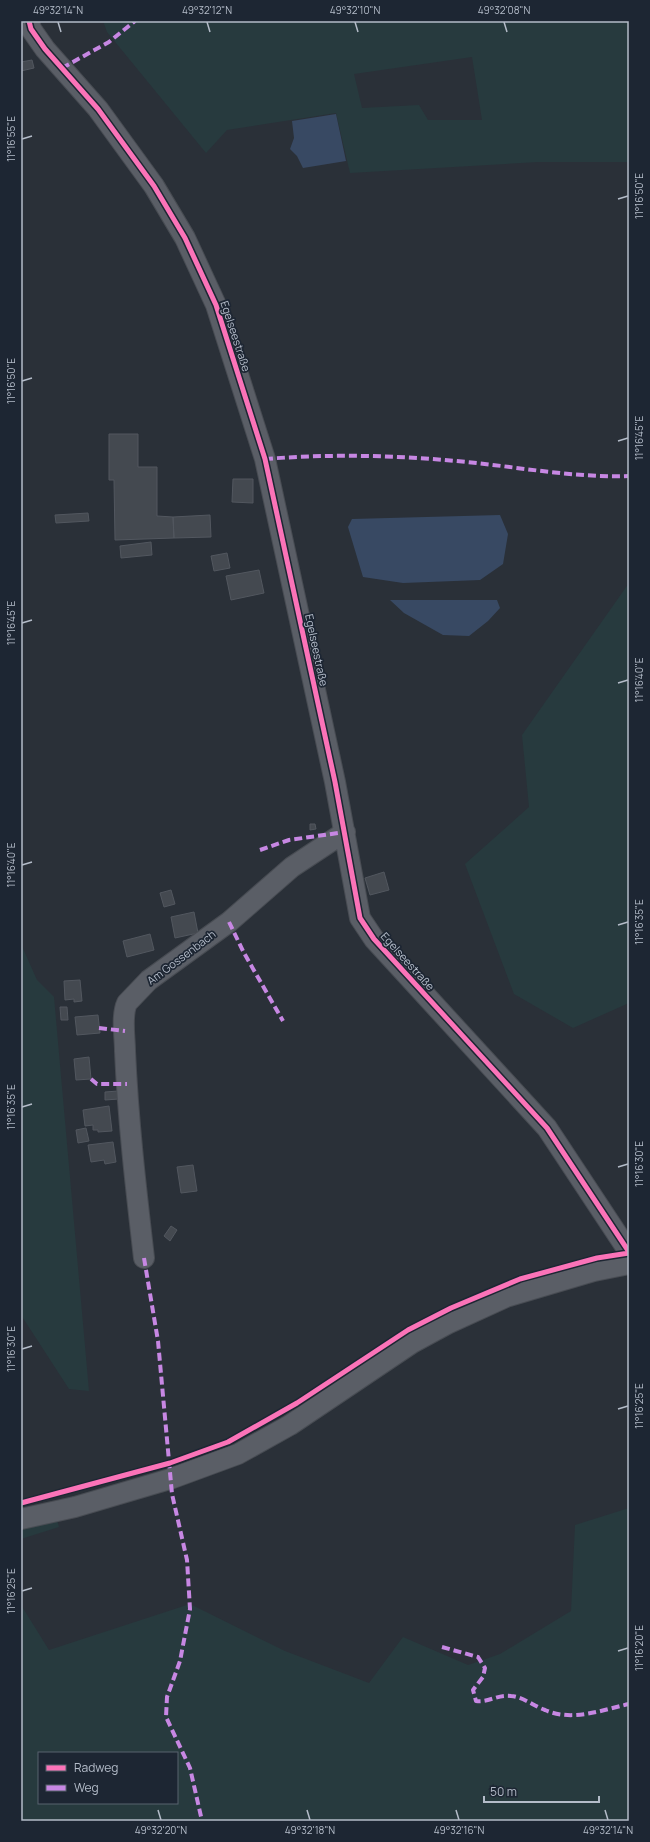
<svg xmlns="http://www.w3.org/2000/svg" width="650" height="1842" font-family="Manrope,sans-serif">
	<rect width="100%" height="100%" fill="#2a3038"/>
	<path fill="#273a3e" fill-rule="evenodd" d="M103,21H629V162H538L350,173L336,113L227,130L206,153L107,32ZM472,57L482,120H428L419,105L362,108L354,74Z
		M629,583V1003L573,1028L514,994L465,864L529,807L522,735Z
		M21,944L37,980L54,997L89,1391L69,1389L21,1315Z
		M629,1508V1821H21V1605L49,1650L190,1604L285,1651L369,1683L403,1637L468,1665L500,1654L571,1611L575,1525ZM39,1753H177V1803H39Z
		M57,1520L59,1527L21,1539V1530Z"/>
	<path fill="#384963" d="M336,114L346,161L303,168L297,156L290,149L294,138L292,121Z
		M500,515L508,534L503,564L480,580L403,583L363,577L348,527L352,519Z
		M390,600H497L500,608L488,621L469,636L443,635L404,613Z"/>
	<path fill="#444950" stroke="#52575f" d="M32,60L34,68L21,71V62Z
		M109,434H138V467H157V516L173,517L174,538L115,540L114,480H109Z
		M233,479H253V503L232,502Z
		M88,513L89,521L56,523L55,515Z
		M210,515L211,537L174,538L173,517Z
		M151,542L152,555L121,558L120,546Z
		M227,553L230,568L214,571L211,556Z
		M259,570L264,593L231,600L226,576Z
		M310,824H315L316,829L310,830Z
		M384,872L389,890L370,895L365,878Z
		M171,890L175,904L164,907L160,893Z
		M194,912L198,933L175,938L171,917Z
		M150,934L154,950L127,957L123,941Z
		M80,980L82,1001L74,1002V999L65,1000L64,981Z
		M60,1007H67L68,1020H61Z
		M98,1015L100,1033L77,1035L75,1017Z
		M89,1057L91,1079L76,1080L74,1059Z
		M118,1091L119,1099L105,1100V1092Z
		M109,1106L112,1131L98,1132V1130H93V1125L85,1126L83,1110Z
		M86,1128L89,1141L78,1143L76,1130Z
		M113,1142L116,1162L105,1164L104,1160L91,1162L88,1145Z
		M193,1165L197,1191L181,1193L177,1167Z
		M171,1226L177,1230L170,1241L164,1236Z"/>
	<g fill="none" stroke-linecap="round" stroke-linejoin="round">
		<defs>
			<path id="minor" d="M29,21L31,29L45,49L98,109L154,186L185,238L216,305L265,459L335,782L360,918L374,939L547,1128L629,1252
				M144,1258C136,1189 128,1120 125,1051C125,1037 121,1016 127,1003L149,980L229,922L292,867L345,832
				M21,1519L75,1507L170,1479L238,1454L290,1425L412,1343L447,1324L506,1297L594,1271L629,1264"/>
		</defs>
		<use href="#minor" stroke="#484c53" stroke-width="22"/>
		<use href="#minor" stroke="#5a5e66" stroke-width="20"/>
		<path stroke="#c787e3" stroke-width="4" stroke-dasharray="8 4" stroke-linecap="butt" d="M62,68L109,42L135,21
			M265,459C328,454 393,455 456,461C514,466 571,478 629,476
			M260,850L289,840L345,832
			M229,922L244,953L283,1021
			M99,1028L125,1031
			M91,1079L97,1084H127
			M144,1258L158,1341L172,1494L187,1560L190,1609L180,1661L167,1697L166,1717L190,1768L202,1821
			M442,1647L478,1657L485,1668L483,1677L473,1690L476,1701C488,1703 498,1694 511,1696C523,1697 534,1706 545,1710C572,1722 602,1710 629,1704"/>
		<defs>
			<path id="cycleway" d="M29,21L31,29L45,49L98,109L154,186L185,238L216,305L265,459L335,782L360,918L374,939L547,1128L629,1252
				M21,1503L170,1463L228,1442L297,1403L408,1330L451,1308L520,1279L597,1258L629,1253"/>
		</defs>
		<use href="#cycleway" stroke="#1d2633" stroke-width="8"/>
		<use href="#cycleway" stroke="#fb73b8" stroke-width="5"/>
	</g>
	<path fill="none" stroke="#b4bcc9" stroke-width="1.5" d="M58,22L61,32M207,22L210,32M355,22L358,32M504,22L507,32M22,139L32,136M618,199L628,196M22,381L32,378M618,441L628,438M22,623L32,620M618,683L628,680M22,865L32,862M618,925L628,922M22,1107L32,1104M618,1167L628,1164M22,1349L32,1346M618,1409L628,1406M22,1591L32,1588M618,1651L628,1648M158,1810L161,1820M307,1810L310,1820M456,1810L459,1820M605,1810L608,1820"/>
	<g text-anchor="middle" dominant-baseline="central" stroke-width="3.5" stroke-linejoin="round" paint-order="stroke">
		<g font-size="11" fill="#b4bcc9" stroke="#1d2633">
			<text transform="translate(236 336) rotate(72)">Egelseestraße</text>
			<text transform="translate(317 650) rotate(78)">Egelseestraße</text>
			<text transform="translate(181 957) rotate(-37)">Am Gossenbach</text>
			<text transform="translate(408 961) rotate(48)">Egelseestraße</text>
		</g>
	</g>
	<rect width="650" height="1842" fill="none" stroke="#1d2633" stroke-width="44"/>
	<rect x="38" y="1752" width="140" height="52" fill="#1d2633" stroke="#59626f"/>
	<rect x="46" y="1765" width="20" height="6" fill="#fb73b8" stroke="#59626f"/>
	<text x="74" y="1772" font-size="12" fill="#b4bcc9">Radweg</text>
	<rect x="46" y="1785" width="20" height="6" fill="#c787e3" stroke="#59626f"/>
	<text x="74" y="1792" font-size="12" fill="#b4bcc9">Weg</text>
	<path d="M484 1796v6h115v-6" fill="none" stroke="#b4bcc9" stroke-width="2"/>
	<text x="490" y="1796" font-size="12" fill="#b4bcc9" stroke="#1d2633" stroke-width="3" paint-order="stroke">50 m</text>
	<rect x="22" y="22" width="606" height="1798" fill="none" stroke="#b4bcc9" stroke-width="1.5"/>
	<g font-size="10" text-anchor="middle" fill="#b4bcc9">
		<text x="58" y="14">49°32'14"N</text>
		<text x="207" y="14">49°32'12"N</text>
		<text x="355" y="14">49°32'10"N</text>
		<text x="504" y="14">49°32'08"N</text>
		<text transform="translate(11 139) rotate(-90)" y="4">11°16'55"E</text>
		<text transform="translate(639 196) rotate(-90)" y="4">11°16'50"E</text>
		<text transform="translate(11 381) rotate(-90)" y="4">11°16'50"E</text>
		<text transform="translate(639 438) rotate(-90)" y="4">11°16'45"E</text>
		<text transform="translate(11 623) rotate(-90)" y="4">11°16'45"E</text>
		<text transform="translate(639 680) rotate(-90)" y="4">11°16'40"E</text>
		<text transform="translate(11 865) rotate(-90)" y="4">11°16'40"E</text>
		<text transform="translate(639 922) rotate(-90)" y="4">11°16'35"E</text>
		<text transform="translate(11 1107) rotate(-90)" y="4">11°16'35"E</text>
		<text transform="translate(639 1164) rotate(-90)" y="4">11°16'30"E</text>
		<text transform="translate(11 1349) rotate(-90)" y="4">11°16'30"E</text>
		<text transform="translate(639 1406) rotate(-90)" y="4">11°16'25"E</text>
		<text transform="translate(11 1591) rotate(-90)" y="4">11°16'25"E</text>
		<text transform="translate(639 1648) rotate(-90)" y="4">11°16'20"E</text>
		<text x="161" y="1834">49°32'20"N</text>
		<text x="310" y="1834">49°32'18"N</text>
		<text x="459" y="1834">49°32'16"N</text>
		<text x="608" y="1834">49°32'14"N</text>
	</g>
</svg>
